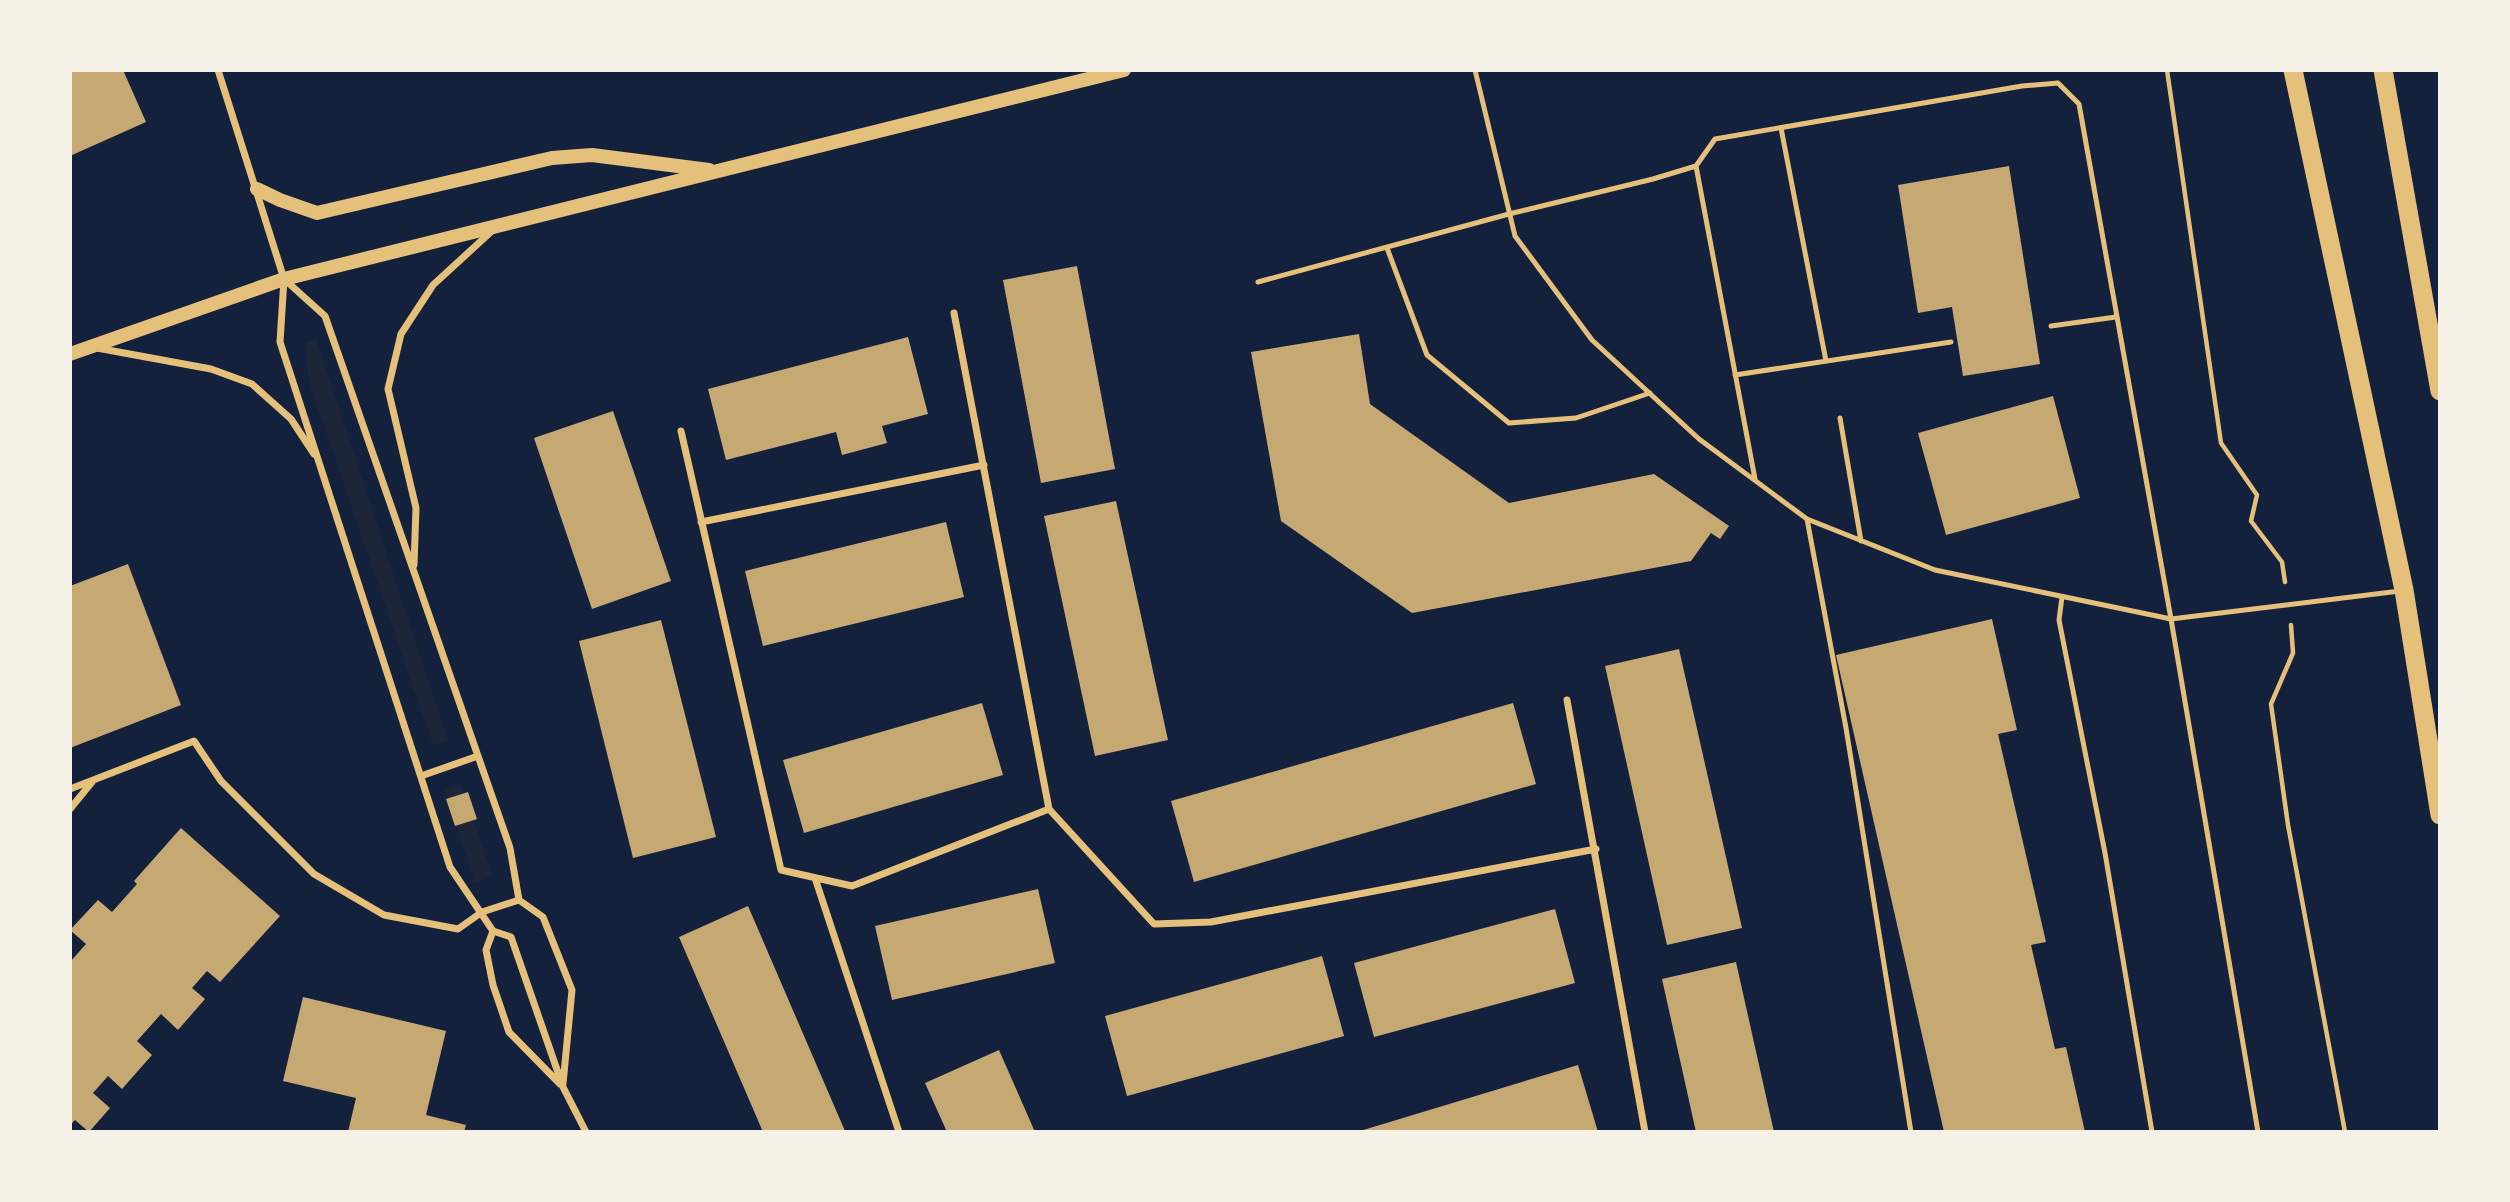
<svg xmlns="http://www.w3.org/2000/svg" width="2510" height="1202" font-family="'Work Sans',sans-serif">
	<rect width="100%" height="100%" fill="#14213d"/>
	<path fill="#1d2539" d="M316,339L448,740L433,745L309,382L305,343Z
		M460,783L493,876L475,883L445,790Z"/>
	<path fill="#c6a872" d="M70,70H123L146,122L70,156Z
		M2009,166L2040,364L1963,376L1952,307L1918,313L1898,185Z
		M1077,266L1115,469L1041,483L1003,280Z
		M1359,334L1370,404L1509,503L1654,474L1729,526L1720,539L1711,533L1691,561L1412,613L1281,521L1251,352Z
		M908,337L928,414L882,426L887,443L842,455L836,432L726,460L708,389Z
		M2053,396L2080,498L1946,535L1918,433Z
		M613,411L671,581L592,609L534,438Z
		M1116,501L1168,740L1095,756L1044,516Z
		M946,522L964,597L763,646L745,571Z
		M128,564L181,705L70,748V586Z
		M1992,619L2017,730L1998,734L2046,942L2031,945L2055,1049L2066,1047L2085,1132H1944L1836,655Z
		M661,620L716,837L633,858L579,641Z
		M1679,649L1742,928L1667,945L1605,666Z
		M982,703L1003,775L804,833L783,760Z
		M1513,703L1536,784L1194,882L1171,801Z
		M468,792L477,819L455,826L446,799Z
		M181,828L280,916L220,982L207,971L192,988L205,999L178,1030L161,1014L137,1041L152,1055L122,1089L108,1076L93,1093L110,1108L89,1132L75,1120L70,1125V962L86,944L70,930L98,900L112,912L137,884L134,881Z
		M1038,889L1055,963L892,1000L875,926Z
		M748,906L845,1131L842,1132H763L679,937Z
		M1555,909L1575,983L1374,1037L1354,963Z
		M1322,956L1344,1036L1127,1096L1105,1016Z
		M1736,962L1774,1132H1696L1662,979Z
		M303,997L446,1031L426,1115L466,1125L464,1132H348L356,1098L283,1081Z
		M999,1050L1035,1132H947L925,1083Z
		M1578,1065L1598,1132H1360V1131Z"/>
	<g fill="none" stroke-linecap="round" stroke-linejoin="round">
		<path stroke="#e5c07b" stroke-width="4.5" d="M2167,70L2221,443L2257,495L2251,521L2282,562L2285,582
			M2291,625L2293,653L2271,704L2288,825L2345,1132"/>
		<path stroke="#e5c07b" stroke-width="5" d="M1475,70L1515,236L1592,340L1699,439L1807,519L1935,570L2171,619L2400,591
			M1781,128L1826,361
			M1696,166L1755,479
			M1387,248L1427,355L1509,423L1576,418L1650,393
			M1258,282L1509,214L1653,179L1696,166L1715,139L2022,86L2058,83L2079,104L2171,619L2258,1132
			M2051,326L2116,317
			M1735,375L1951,342
			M1840,418L1861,541
			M1807,519L1846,728L1911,1132
			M2062,597L2059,620L2105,853L2152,1132"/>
		<path stroke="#e5c07b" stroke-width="7" d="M218,70L284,279L280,342L450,867L493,931L511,937L563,1087L586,1132
			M284,279L325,316L510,848L519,900L543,917L572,990L563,1084
			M954,313L1049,809L1154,924L1211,922L1596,849
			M97,348L211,369L252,384L291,419L314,454
			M681,431L781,870L852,886L1049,809
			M701,522L984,465
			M414,565L416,508L388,389L401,334L433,285L493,230
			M1567,700L1645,1132
			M421,776L478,756
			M70,789L194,741L221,781L314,874L384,915L458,929L482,912L519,900
			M70,809L92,782
			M815,878L899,1132
			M493,931L486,950L493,985L509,1032L560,1084"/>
		<path stroke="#e5c07b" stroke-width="14" d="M257,189L280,200L317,213L552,158L592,155L709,170
			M70,354L284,279L1124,70"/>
		<path stroke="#e5c07b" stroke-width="19" d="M2293,70L2404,590L2440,815
			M2383,70L2440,391"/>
	</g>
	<rect width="2510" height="1202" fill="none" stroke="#f6f1e7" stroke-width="144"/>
</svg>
